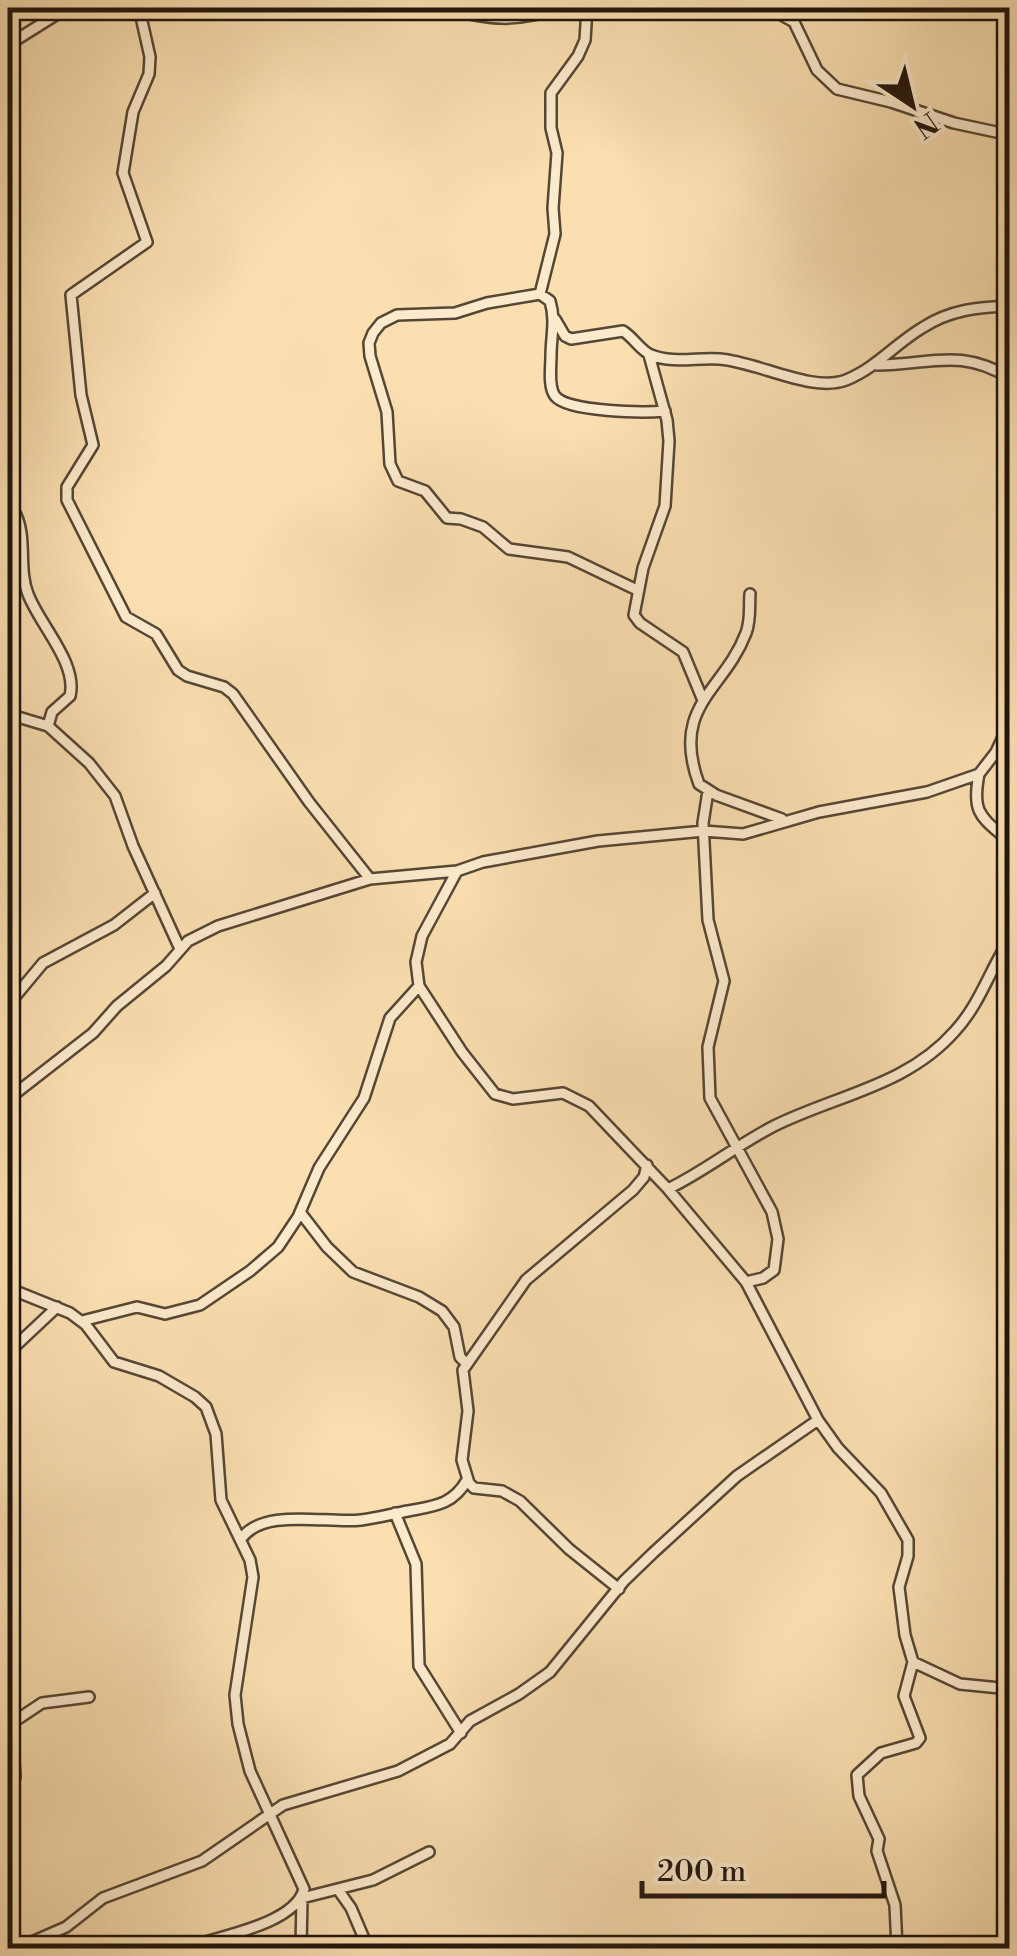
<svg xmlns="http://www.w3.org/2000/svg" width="1017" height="1956" font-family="'Libre Bodoni',serif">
	<rect width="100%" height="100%" fill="#fbdfb1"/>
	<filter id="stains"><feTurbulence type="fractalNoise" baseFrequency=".002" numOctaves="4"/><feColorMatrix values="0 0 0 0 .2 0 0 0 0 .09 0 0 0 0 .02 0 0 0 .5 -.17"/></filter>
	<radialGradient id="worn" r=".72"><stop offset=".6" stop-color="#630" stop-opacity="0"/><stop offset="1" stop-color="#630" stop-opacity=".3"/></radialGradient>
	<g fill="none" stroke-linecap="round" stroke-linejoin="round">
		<defs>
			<path id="street" d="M139,8L150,57L149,74L133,112L123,173L147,242L71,295L81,395L93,445L67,487V500L126,617L156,634L178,670L187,676L224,687L233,694L309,802L370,879
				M279,8L308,14L358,8
				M445,8C492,21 514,22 561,8
				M769,8L794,22L817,70L837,89L891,102L954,123L1010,135
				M8,45L67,8
				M540,294L555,234L553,208L557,153L551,128V93L578,56L585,40L587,8
				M555,319L565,336L571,339L623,331C633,337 641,351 651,355C673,364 698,357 720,359C758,362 812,393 846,380C876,368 895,344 922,328C949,310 978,307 1010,306
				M649,355L667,420L669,441L665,506L643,568L634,615L640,623L683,652L702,698
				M877,365C930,365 959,347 1010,378
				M8,515H16C27,539 18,569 28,594C39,624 78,663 70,696L52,712L48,726
				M637,590L568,557L509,549L483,527L461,519L447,518L425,491L398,481L390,464L387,412L370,356L369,343L373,333L381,323L397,315L455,313L487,303L540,294L550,301C556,321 551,336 551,356C551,367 548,387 555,396C567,412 644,413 665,411
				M750,594C749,607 751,620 746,633C724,691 670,706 699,784L716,795L782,819
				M8,714L48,726L89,763L115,796L133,846L180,949
				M979,774C971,815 982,817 1010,842
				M708,791L703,823L708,920L724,981L708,1047L710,1098L772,1212L778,1239L774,1270L763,1278L746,1282
				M457,871L422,936L416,962L419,986L462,1052L495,1094L513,1099L563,1093L589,1106L668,1189L746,1282L818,1420L838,1448L881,1493L908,1540V1556L899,1587L905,1635L913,1662L904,1696L920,1738L916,1743L881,1753L857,1775L859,1796L879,1839L877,1851L895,1905L897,1948
				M8,1005L43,963L114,925L155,893
				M8,1106L16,1093L93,1033L117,1006L166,966L188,941L218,926L370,879L457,871L483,862L598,841L704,831L743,834L819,812L927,792L979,774L996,752L1010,722
				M668,1189C705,1171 737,1145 774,1126C836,1095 907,1086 955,1031C980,1004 990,969 1010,939
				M300,1212L327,1247L353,1272L419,1297L442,1311L454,1327L460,1357L466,1363
				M8,1288L70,1313L86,1325L114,1362L159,1376L195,1397L206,1407L216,1434L221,1500L250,1560L253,1577L235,1695L238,1724L250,1771L304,1889C295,1925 215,1937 185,1948
				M82,1321L137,1307L165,1314L200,1305L250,1271L278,1247L298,1217L319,1168L364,1098L390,1018L419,986
				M8,1353L57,1307
				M395,1513L416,1564L419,1666L461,1733
				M241,1539C263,1507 327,1524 361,1520C377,1518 392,1514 408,1511C434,1506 453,1505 467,1480
				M619,1589L569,1549L520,1501L502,1491L474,1488L469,1483L462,1460L468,1411L463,1370L526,1280L633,1190L644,1177L647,1165
				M913,1662L960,1684L1010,1689
				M8,1790L15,1777L12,1729L15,1721L42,1703L89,1697
				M339,1891L351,1908L368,1948
				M18,1948L66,1927L103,1898L202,1861L283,1805L398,1771L450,1744L470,1721L519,1694L550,1672L624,1581L653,1553L737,1476L818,1420
				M301,1948L302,1898L373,1880L429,1852"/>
		</defs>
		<use href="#street" stroke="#554735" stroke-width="14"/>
		<use href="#street" stroke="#fceacc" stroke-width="9"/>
	</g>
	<rect width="1017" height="1956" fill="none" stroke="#fbdfb1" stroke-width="40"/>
	<rect x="10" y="10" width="997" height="1936" fill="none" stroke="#1e140c" stroke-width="5"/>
	<rect x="20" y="20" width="977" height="1916" fill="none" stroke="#1e140c" stroke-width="2.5"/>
	<g transform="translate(912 105) rotate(145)" stroke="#fceacc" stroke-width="8" paint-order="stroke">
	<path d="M0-8L18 38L0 25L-18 38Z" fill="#1e140c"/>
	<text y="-15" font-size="28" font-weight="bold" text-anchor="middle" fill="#1e140c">N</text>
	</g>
	<path d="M642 1881v15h242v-15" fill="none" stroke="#1e140c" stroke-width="5"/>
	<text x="657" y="1881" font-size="30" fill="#1e140c" stroke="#fceacc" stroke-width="8" paint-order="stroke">200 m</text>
	<rect width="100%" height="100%" filter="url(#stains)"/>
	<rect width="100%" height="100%" fill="url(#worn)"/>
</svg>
